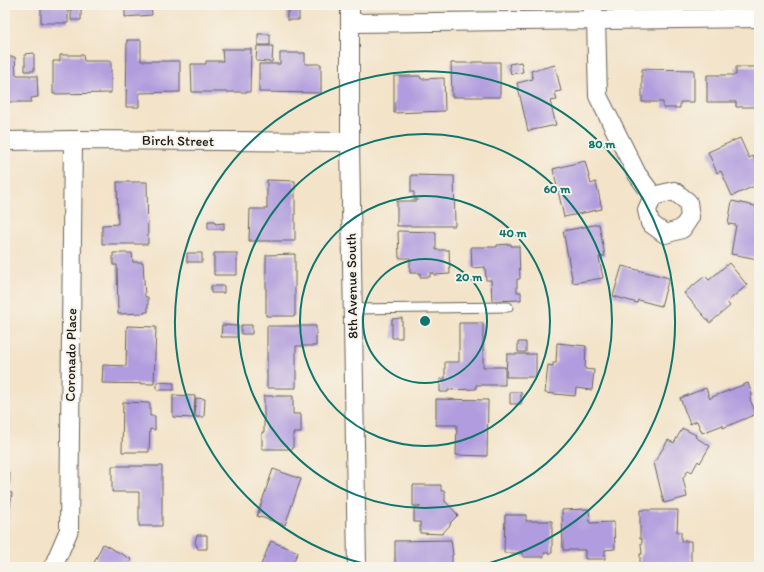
<svg xmlns="http://www.w3.org/2000/svg" width="764" height="572" font-family="Itim,sans-serif">
	<rect width="100%" height="100%" fill="#f7f3e8"/>
	<filter id="ink" filterUnits="userSpaceOnUse"><feTurbulence type="fractalNoise" baseFrequency=".025" numOctaves="2"/><feDisplacementMap in="SourceGraphic" scale="8" xChannelSelector="R" yChannelSelector="G"/><feConvolveMatrix kernelMatrix="1 2 1 2 8 2 1 2 1" color-interpolation-filters="sRGB"/></filter>
	<filter id="wash" filterUnits="userSpaceOnUse"><feTurbulence type="fractalNoise" baseFrequency=".012" numOctaves="4" result="noise"/><feDisplacementMap in="SourceGraphic" scale="16" xChannelSelector="R" yChannelSelector="G"/><feGaussianBlur stdDeviation="0.9" result="paint"/><feColorMatrix in="noise" values="0 0 0 0 0 0 0 0 0 0 0 0 0 0 0 0 0 1.4 0 .05"/><feComposite in="paint" operator="in"/></filter>
	<g filter="url(#wash)">
		<rect width="100%" height="100%" fill="#f3e3c8"/>
		<g id="blocks">
			<path fill="#b09cde" d="M41,5H81V20H71V10H68V23H41Z
				M125,5H151L152,15L125,17Z
				M290,5H299V20H287V12H290Z
				M258,34H270V45H258Z
				M127,40H141V61H180V92L139,93V107H126Z
				M257,46H273L272,62L256,61Z
				M222,49H251L250,92H192L191,64H206V61H223Z
				M34,53V71H25V54Z
				M280,53H305V64H321V93L259,92V64H280Z
				M60,55H83L84,61H111V93L53,94V61H60Z
				M5,57H15L16,75H30V76H37L38,97L31,98V102H5Z
				M472,62H500V97H452L451,63H472Z
				M521,62L523,72L511,74L509,64Z
				M555,65L561,91L555,92L557,100L550,101L556,125L528,131L517,83L533,79L531,71Z
				M736,67H759V107H736V102H707V75H736Z
				M642,69L694,70V102H680V108H663V102H642Z
				M394,76H420L421,79L444,78L445,111L394,113Z
				M740,138L749,158L753,156L759,170V175L757,176L759,184L732,196L721,171L717,173L708,152Z
				M585,161L591,184L596,182L602,209L564,217L553,169Z
				M411,175L454,176L455,226H397V201H417V199H414V192H411Z
				M267,180L295,181V241H249L250,209H267Z
				M117,182H147L148,244H102V225L118,224Z
				M732,201L759,207V252L758,259L731,254L736,225L728,224Z
				M208,221H215V224L224,223V229H208Z
				M599,224L605,256L599,257L603,278L573,283L563,231Z
				M398,231L436,232V250H449L450,274L434,275V273H430V277H420V273H410V258H399Z
				M511,244V246H519L520,279H517V292H521V300L492,301L491,280H486L485,267L472,268L471,247H497V245Z
				M113,253H132L133,262H143L145,297H148V312H145V313L118,314L117,265H113Z
				M187,253H202V262H187Z
				M214,253H237V275H214Z
				M295,254V316H266V255Z
				M729,263L747,285L727,302L730,306L710,323L684,293L705,276L709,280Z
				M622,266L669,278L661,306L638,300L637,303L613,296Z
				M211,286H224V293H211Z
				M402,318V338H392V319Z
				M459,323H483V367H505V385H476V389L448,390V392H440V379H445V362H459Z
				M222,325L238,326L237,337H221Z
				M241,325H252V334H241Z
				M127,326L156,327L154,384L102,383L103,365L126,366Z
				M267,326H316V346H296V388H267Z
				M518,342H526V352H518Z
				M557,343L586,346L585,369L594,370L592,390L576,388L575,396L545,393L548,365L553,366V363H556Z
				M507,354H536V377H506Z
				M157,382L174,383V390H157Z
				M748,383L752,395L750,399L756,414L723,428V425L702,433L697,421L690,424L680,398L706,388L710,399L712,397Z
				M510,392H521V404H510Z
				M173,395L195,396L194,418L173,417Z
				M264,396H293V414H301V433H293V449H262V432H264Z
				M196,398L205,399L204,417H195Z
				M436,399L488,400L487,456L456,455L457,425H436Z
				M123,402L150,403V416H155V430L150,429L149,452H122Z
				M682,429H684L696,435L695,437L710,446L700,463L698,461L692,472L688,470L683,478L687,497L664,503L654,463L668,440L674,443Z
				M112,466H162V526H139V492H112Z
				M273,469L301,479L285,525L257,516Z
				M5,472L10,473L8,492L12,493L8,519L5,518Z
				M413,485H441V491H445V502H446L458,515L450,523L451,524L442,534L420,533V522H414V508H420V506H413Z
				M589,509L590,523L614,522L615,549L605,550V559H585V550H563L562,510Z
				M640,510H678L677,532H681V541H691V567H640V554H642L641,543H642V539H640Z
				M505,515H526V521H552V553H544V557H523V553H504Z
				M197,535H207V549H198L195,542Z
				M451,540L453,555H452V564H433V567H395V541Z
				M271,541L298,552L291,567H260Z
				M103,544L131,559L127,567H92Z"/>
		</g>
	</g>
	<g filter="url(#ink)">
		<use href="#blocks" fill-opacity="0" stroke="#676258" stroke-width="1"/>
		<g fill="none" stroke-linecap="round" stroke-linejoin="round">
			<defs>
				<path id="lane" d="M353,309L508,307"/>
				<path id="street" d="M350,5V142L357,567
					M591,5L596,20L598,96L637,174L653,196L647,210L650,223L665,234L682,229L690,217L688,202L674,191L653,196
					M350,23L759,18
					M5,141L73,140L350,142
					M53,567L69,530L73,140"/>
			</defs>
			<use href="#lane" stroke="#676258" stroke-width="11"/>
			<use href="#street" stroke="#676258" stroke-width="20"/>
			<use href="#lane" stroke="#fff" stroke-width="9"/>
			<use href="#street" stroke="#fff" stroke-width="18"/>
		</g>
	</g>
	<g fill="none" stroke="#0f766e" stroke-width="2">
		<circle cx="425" cy="321" r="62"/>
		<circle cx="425" cy="321" r="125"/>
		<circle cx="425" cy="321" r="187"/>
		<path d="M379 567A250 250 0 1 1 471 567"/>
	</g>
	<g text-anchor="middle" dominant-baseline="central" stroke-width="4" stroke-linejoin="round" paint-order="stroke">
		<g font-size="14" fill="#1c1c1c" stroke="#f7f3e8">
			<text transform="translate(178 141) rotate(1)">Birch Street</text>
			<text transform="translate(352 286) rotate(-91)">8th Avenue South</text>
			<text transform="translate(71 355) rotate(-89)">Coronado Place</text>
		</g>
	</g>
	<circle cx="425" cy="321" r="6" fill="#0f766e" stroke="#f7f3e8" stroke-width="2"/>
	<g font-size="12" text-anchor="middle" font-weight="bold" fill="#0f766e" stroke="#f7f3e8" stroke-width="4" stroke-linejoin="round" paint-order="stroke">
		<text x="602" y="148">80 m</text>
		<text x="557" y="193">60 m</text>
		<text x="513" y="237">40 m</text>
		<text x="469" y="281">20 m</text>
	</g>
	<rect width="764" height="572" fill="none" stroke="#f7f3e8" stroke-width="20"/>
</svg>
